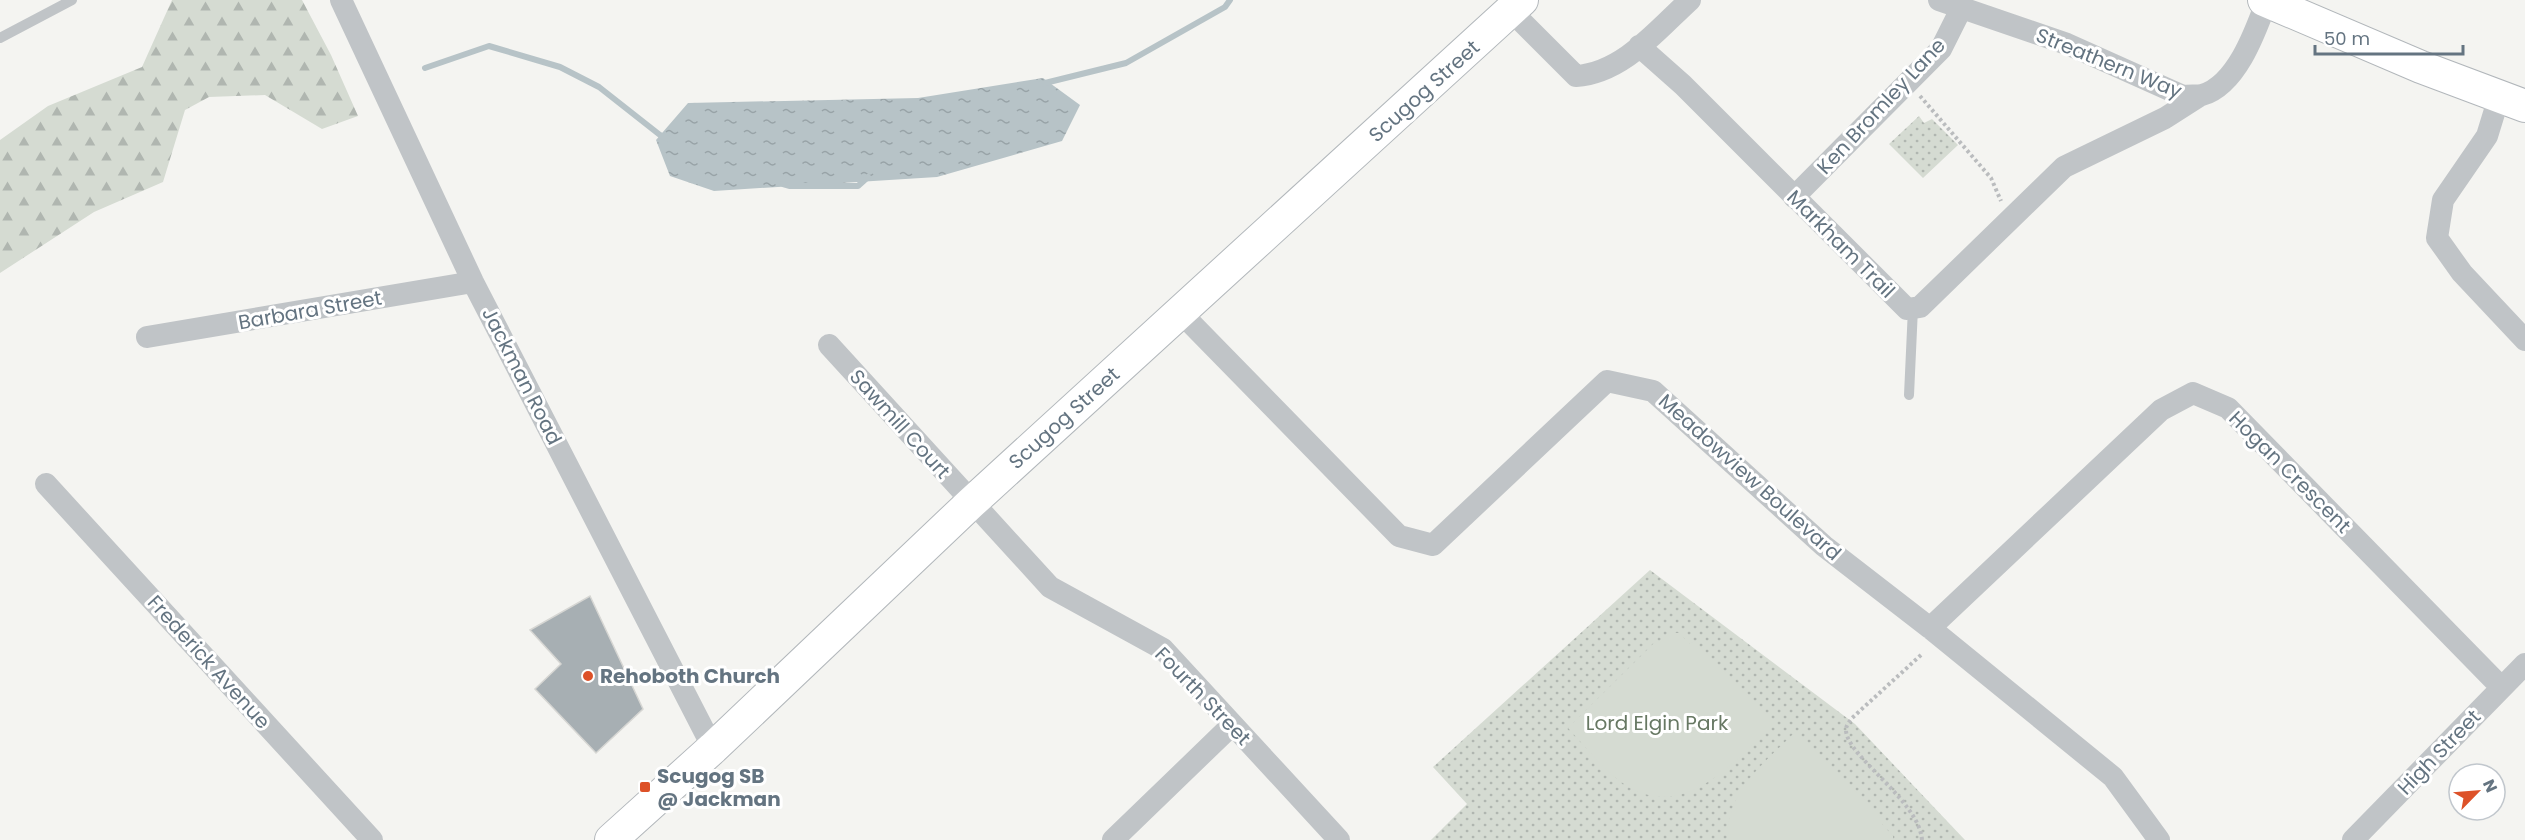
<svg xmlns="http://www.w3.org/2000/svg" width="2525" height="840" font-family="Poppins,sans-serif">
	<defs>
		<pattern id="grass-dots" width="8" height="8" patternUnits="userSpaceOnUse" patternTransform="scale(1.5)"><rect width="8" height="8" fill="#d5dbd2"/><path d="M2 2h.1M6 6h.1" fill="none" stroke="#b0b6b0" stroke-width="1.8" stroke-linecap="round"/></pattern>
		<pattern id="forest-firs" width="22" height="20" patternUnits="userSpaceOnUse" patternTransform="scale(1.5)"><rect width="22" height="20" fill="#d5dbd2"/><path d="M5 1l3.5 6h-7zM16 11l3.5 6h-7z" fill="#b0b6b0"/></pattern>
		<pattern id="water-ripples" width="26" height="14" patternUnits="userSpaceOnUse" patternTransform="scale(1.5)"><rect width="26" height="14" fill="#b7c3c7"/><path d="M2 4q2-2 4 0t4 0M15 11q2-2 4 0t4 0" fill="none" stroke="#98a3a7"/></pattern>
	</defs>
	<rect width="100%" height="100%" fill="#f4f4f1"/>
	<path fill="url(#grass-dots)" d="M1919,116L1924,123L1932,119L1958,145L1923,178L1889,144Z
		M1650,570L1855,724L1965,840H1431L1467,804L1433,767Z"/>
	<path fill="url(#forest-firs)" d="M172,0H302L331,55L358,116L322,129L265,95L209,97L185,110L163,182L94,212L0,273V140L48,106L142,67Z"/>
	<path fill="#d5dbd2" d="M1670,633H1679L1690,644L1694,641L1774,723C1737,759 1686,822 1627,786C1605,772 1586,747 1568,728L1655,642L1659,644Z
		M1796,731L1885,821L1882,824L1893,836V840H1727C1727,789 1764,764 1796,731Z"/>
	<path fill="url(#water-ripples)" d="M1043,78L1080,105L1062,141L937,177L714,191L670,176L656,140L688,103L918,98Z"/>
	<g fill="none" stroke-linecap="round" stroke-linejoin="round">
		<path stroke="#b7c3c7" stroke-width="6" d="M425,68L489,46L560,67L599,87L660,135L668,139
			M1041,84L1126,63L1225,7L1230,0
			M783,184L790,186H858L868,177"/>
	</g>
	<path fill="#a7afb3" stroke="#d6d6d3" stroke-width="1.5" d="M590,596L643,709L596,753L535,689L561,664L530,630Z"/>
	<g fill="none" stroke-linecap="round" stroke-linejoin="round">
		<defs>
			<path id="secondary" d="M2264,0L2421,67L2525,106
				M611,840L713,748L971,503L1522,0"/>
		</defs>
		<use href="#secondary" stroke="#b2b7bb" stroke-width="34"/>
		<path stroke="#babcbe" stroke-width="4" stroke-dasharray="3 3" stroke-linecap="butt" d="M1920,96L1991,178L2001,201
			M1921,655L1852,718C1849,722 1846,725 1846,730C1846,756 1919,800 1922,840"/>
		<path stroke="#c0c4c7" stroke-width="10" d="M0,38L72,0
			M1909,395L1913,308"/>
		<path stroke="#c0c4c7" stroke-width="22" d="M341,0L473,282L713,748
			M1939,0L2067,44L2183,96C2189,95 2197,96 2202,95C2237,85 2256,30 2267,0
			M1511,11L1576,76C1623,73 1657,30 1690,0
			M1639,46L1683,85L1907,309L1920,307L2064,167L2165,118L2201,95
			M2499,97L2487,136L2443,200L2437,238L2462,273L2525,340
			M1794,197L1941,49L1961,9
			M1180,312L1399,536L1433,545L1607,381L1653,391L1824,546L1930,628L2113,777L2159,840
			M147,337L473,282
			M829,345L1050,587L1163,649L1339,840
			M46,484L372,840
			M1930,628L2161,410L2193,393L2228,408L2501,687
			M1113,840L1232,725
			M2353,840L2525,664"/>
		<use href="#secondary" stroke="#fff" stroke-width="32"/>
	</g>
	<g fill="#dd5128" stroke="#fff" stroke-width="2">
		<circle cx="588" cy="676" r="6"/>
		<rect x="639" y="781" width="12" height="12" rx="3"/>
	</g>
	<g text-anchor="middle" dominant-baseline="central" stroke-width="6" stroke-linejoin="round" paint-order="stroke">
		<g font-size="20" fill="#647481" stroke="#fff">
			<text transform="translate(2109 63) rotate(22)">Streathern Way</text>
			<text transform="translate(1424 91) rotate(-42)">Scugog Street</text>
			<text transform="translate(1881 106) rotate(-47)">Ken Bromley Lane</text>
			<text transform="translate(1841 244) rotate(45)">Markham Trail</text>
			<text transform="translate(310 310) rotate(-10)">Barbara Street</text>
			<text transform="translate(522 376) rotate(63)">Jackman Road</text>
			<text transform="translate(1064 418) rotate(-42)">Scugog Street</text>
			<text transform="translate(900 424) rotate(48)">Sawmill Court</text>
			<text transform="translate(2290 472) rotate(45)">Hogan Crescent</text>
			<text transform="translate(1750 477) rotate(42)">Meadowview Boulevard</text>
			<text transform="translate(209 662) rotate(48)">Frederick Avenue</text>
			<text transform="translate(1203 696) rotate(46)">Fourth Street</text>
			<text transform="translate(2439 752) rotate(-46)">High Street</text>
		</g>
		<g font-size="20" font-weight="bold" fill="#647481" stroke="#fff" text-anchor="start">
			<text x="600" y="676">Rehoboth Church</text>
			<text x="657" y="776">Scugog SB<tspan x="657" dy="23">@ Jackman</tspan></text>
		</g>
		<g font-size="20" fill="#677863" stroke="#fff">
			<text x="1657" y="723">Lord Elgin Park</text>
		</g>
	</g>
	<g transform="translate(2477 792) rotate(65)"><circle r="28" fill="#ffffff" stroke="#c1c7cd" stroke-width="1.5"/>
	<path d="M0-4.5L10 22L0 15L-10 22Z" fill="#dd5128"/>
	<text y="-9" font-size="16" font-weight="bold" text-anchor="middle" fill="#647481">N</text>
	</g>
	<path d="M2315 45v9h148v-9" fill="none" stroke="#647481" stroke-width="3"/>
	<text x="2324" y="45" font-size="18" fill="#647481" stroke="#ffffff" stroke-width="4.5" paint-order="stroke">50 m</text>
</svg>
